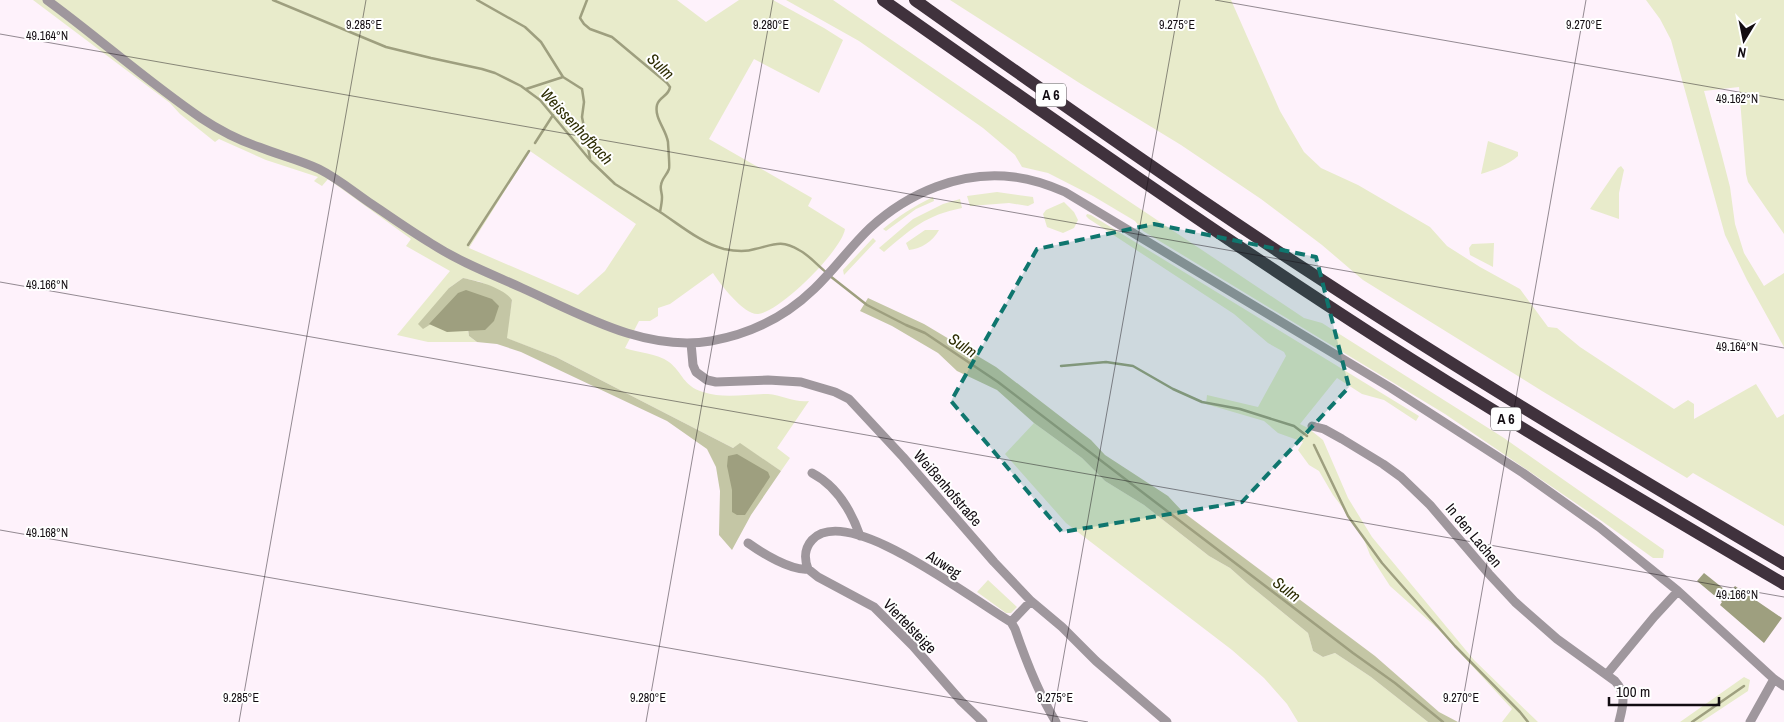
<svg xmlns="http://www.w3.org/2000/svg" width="1784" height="722" font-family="'Archivo Narrow',sans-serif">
	<rect width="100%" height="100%" fill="#fef2fb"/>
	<path fill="#e8ebcb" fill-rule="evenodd" d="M33,0H677L706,22L739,0H773L824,28L843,40L819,93L754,59L709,139L812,198L808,206L845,229C842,250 780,312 758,314C744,315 720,284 713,273L670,304L658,308V316L650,321H639L625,348C638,353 657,353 669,362C683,373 683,386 703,392C724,399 746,394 768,394C782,395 795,403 809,401L777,448L790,458L781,471L740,444L733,448L556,357L506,338L512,300L481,282L463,278L449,288L464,298L469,336L477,342H428L397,335L450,271L406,246L411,239L328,179L322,186L314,181L318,177L266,160L219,139L215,142L180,114L170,103ZM530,151L636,224L605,271L578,295L469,248Z
		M786,0H833L1082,170L1304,318L1322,323L1504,438L1664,550L1663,558H1653L1599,519L1445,414L1143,231L1135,221L1093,196L1048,173L1022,167L1015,155L983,128L859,41Z
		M950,0H1231L1280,111L1304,152L1321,168L1358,185L1430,227L1447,246L1480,267L1520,289L1548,327L1557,328L1580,347L1674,409L1688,400L1694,404V419L1756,384L1777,418L1784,414V526L1693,473L1687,478L1542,391L1363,280L1322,245L1261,199L1181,145L1081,84Z
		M1646,0H1784V234L1748,182L1746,174L1739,87L1704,91L1721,152L1730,187L1735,224L1744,253L1764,286L1784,273V347L1747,280L1725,235L1671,40L1660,19Z
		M1488,141L1518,152V156C1508,165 1494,170 1481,174Z
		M1621,166L1624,170L1619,193V219L1590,209L1618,168Z
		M997,192L1033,197L1034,203L1028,206L1009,203L970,206L967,196Z
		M933,197L934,201L916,209L886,231L883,229C899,216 914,206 933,197Z
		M960,199L962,208C926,215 911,229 884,252L879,248L913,219L943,204Z
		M1064,202L1074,212L1078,220L1074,228L1063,233L1047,227L1043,214L1046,210Z
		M1087,214L1091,215L1419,416L1416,421L1384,400L1362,394L1337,378L1300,424L1308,428L1323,440L1348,498L1372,537L1474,660L1538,722H1502L1512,709L1437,628L1390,586L1370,555L1361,532L1333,495L1319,471L1309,465L1298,450L1303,442L1278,433L1264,421L1206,404L1207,395L1258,407L1286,356L1284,352L1268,343L1234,314L1089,219L1086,216Z
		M925,230H939C933,241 921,249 909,250L906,243Z
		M873,238L876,241L844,275L843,270Z
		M1494,243L1493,267L1470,255L1469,248L1472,244Z
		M1034,423L1082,458L1105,481L1144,505L1209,556L1230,568L1248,584L1308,633L1313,651L1323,657L1335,653L1371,677L1428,722H1298L1287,704L1264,678L1232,650L1066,523L1005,454Z
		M988,580L1017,607L1011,613H1006L977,592Z
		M1744,677L1750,680L1748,691L1701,722H1680Z"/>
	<path fill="#c4c6a5" d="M463,278C478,281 504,288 512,300L507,338L556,357L733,448L740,443L781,471L751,515L732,550L719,535L720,491L716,467L707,449L667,421L521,352L497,344L477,342L469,336L467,322L431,324L423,329L418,324L449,288Z
		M868,298L924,324L996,367L1091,440L1105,455L1168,496L1183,512L1375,656L1439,712L1458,722H1428L1371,677L1335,653L1323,657L1313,651L1308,633L1248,584L1230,568L1209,556L1144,505L1105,481L1082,458L1034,423L997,390L957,371L938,353L892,326L860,311Z"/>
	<path fill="#9e9f7f" d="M466,290L492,299L499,306L494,321L485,330L447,332L429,324L458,293Z
		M737,454L768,472L770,477L745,515H737L732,512V490L727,466L728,456Z
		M1704,573L1729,593L1735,586L1782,618L1764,643L1720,605L1722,602L1697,581Z"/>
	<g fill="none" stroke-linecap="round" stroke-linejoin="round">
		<path stroke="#9e9f7f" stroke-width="2.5" d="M273,0L386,47L431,58L482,69L495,73L521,86L540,100L590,160L615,184L660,212
			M477,0L525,27L541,42L563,77L582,89L584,102L582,117L590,158
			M587,0L580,18L584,24L590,29L612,37L667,83L670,87C669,96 659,97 657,105C654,118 666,129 668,142C668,145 670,167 669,169C667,175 662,178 661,185C660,189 662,193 662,197C662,202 661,207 660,212C680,225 701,243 724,249C734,251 746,252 755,249C773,245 781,239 799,250C809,255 817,265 826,272
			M526,89L563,77
			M535,143L553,115
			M468,245L529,151
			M830,276L867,305L906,325L925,333L998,382L1353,653L1395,683L1443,722
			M1061,366L1106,362L1133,366L1173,389L1202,402L1240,409L1294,426L1307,436
			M1314,445L1348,516L1382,563L1455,646L1520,712L1528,722
			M1692,722L1744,686"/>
		<path stroke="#9f979d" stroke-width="9" d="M47,0C99,38 148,82 201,118C219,130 238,140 259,147C279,155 300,160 319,169C339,179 355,193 373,205C392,218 412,232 432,244C460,262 491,274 522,288C580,314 644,352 711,341C751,334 785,317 814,289C834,270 850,247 870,228C908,193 961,170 1014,177C1032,179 1049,185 1065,192L1391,388L1523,473L1599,527L1678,591L1774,679L1784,686
			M691,343L693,365L696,372L707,380L716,382L768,380L801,382L835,392L849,399L903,457L994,562L1031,601L1062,627L1096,661L1167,722
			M1312,426L1324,429L1342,439L1383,464L1401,477L1430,505L1489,574L1515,602L1557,639L1615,681C1627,694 1623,706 1619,722
			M812,473C837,486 851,510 860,536
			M748,543C762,553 791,571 808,569L818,577L874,607L913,646L961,701L983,722
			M808,569C804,558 804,549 812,540C848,501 976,603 1011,622L1015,629C1026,661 1038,693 1056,722
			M1011,622L1031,601
			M1607,674L1654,617L1678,591
			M1750,722L1774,679"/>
		<path stroke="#40323d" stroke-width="12" d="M883,0C1047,115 1210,230 1378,338C1511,423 1648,504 1784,584
			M915,0C1052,97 1190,195 1331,286C1479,383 1631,474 1784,564"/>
	</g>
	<path fill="#0f766e" fill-opacity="0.2" stroke="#0f766e" stroke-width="4" stroke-dasharray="10 6" stroke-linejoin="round" d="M1154,224L1316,257L1349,387L1242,502L1062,532L951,401L1037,249Z"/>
	<path fill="none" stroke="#120c11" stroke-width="1" stroke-opacity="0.45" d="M1215,0L1784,100M0,34L1784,348M0,282L1784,597M0,530L1088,722M239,722L366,0M646,722L773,0M1052,722L1180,0M1459,722L1586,0"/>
	<g text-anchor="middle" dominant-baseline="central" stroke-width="4" stroke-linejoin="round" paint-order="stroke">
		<g fill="#fff" stroke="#595558" stroke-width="1">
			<rect x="1036" y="83.5" width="30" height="23" rx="4"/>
			<rect x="1491" y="407.5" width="30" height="23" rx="4"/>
		</g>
		<g font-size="14" font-weight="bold" fill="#120c11">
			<text x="1051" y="95">A 6</text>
			<text x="1506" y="419">A 6</text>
		</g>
		<g font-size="15" fill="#120c11" stroke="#fff">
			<text transform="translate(948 488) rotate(49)">Weißenhofstraße</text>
			<text transform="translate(1474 535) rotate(50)">In den Lachen</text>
			<text transform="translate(944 564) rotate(33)">Auweg</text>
			<text transform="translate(910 626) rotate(46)">Viertelsteige</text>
		</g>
		<g font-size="16" font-style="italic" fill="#2c2c02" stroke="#fff">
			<text transform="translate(661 66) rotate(44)">Sulm</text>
			<text transform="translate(577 126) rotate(47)">Weissenhofbach</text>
			<text transform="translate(963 345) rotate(34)">Sulm</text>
			<text transform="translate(1287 589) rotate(37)">Sulm</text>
		</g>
	</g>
	<g font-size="12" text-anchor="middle" fill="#120c11" stroke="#fff" stroke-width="4" stroke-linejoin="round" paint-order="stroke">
		<text x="364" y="29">9.285°E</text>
		<text x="771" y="29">9.280°E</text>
		<text x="1177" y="29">9.275°E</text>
		<text x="1584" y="29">9.270°E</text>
		<text x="47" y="40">49.164°N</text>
		<text x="1737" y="103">49.162°N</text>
		<text x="47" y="289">49.166°N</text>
		<text x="1737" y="351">49.164°N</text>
		<text x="47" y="537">49.168°N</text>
		<text x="1737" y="599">49.166°N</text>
		<text x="241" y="702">9.285°E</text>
		<text x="648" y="702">9.280°E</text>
		<text x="1055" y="702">9.275°E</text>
		<text x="1461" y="702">9.270°E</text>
	</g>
	<g transform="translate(1744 40) rotate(190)" stroke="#ffffff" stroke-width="4" paint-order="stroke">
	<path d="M0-4L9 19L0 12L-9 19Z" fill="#120c11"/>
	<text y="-8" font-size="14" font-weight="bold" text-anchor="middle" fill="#120c11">N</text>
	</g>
	<path d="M1609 697v8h110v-8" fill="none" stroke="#120c11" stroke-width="2.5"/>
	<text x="1616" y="697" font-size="15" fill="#120c11" stroke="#ffffff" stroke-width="4" paint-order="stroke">100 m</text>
</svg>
